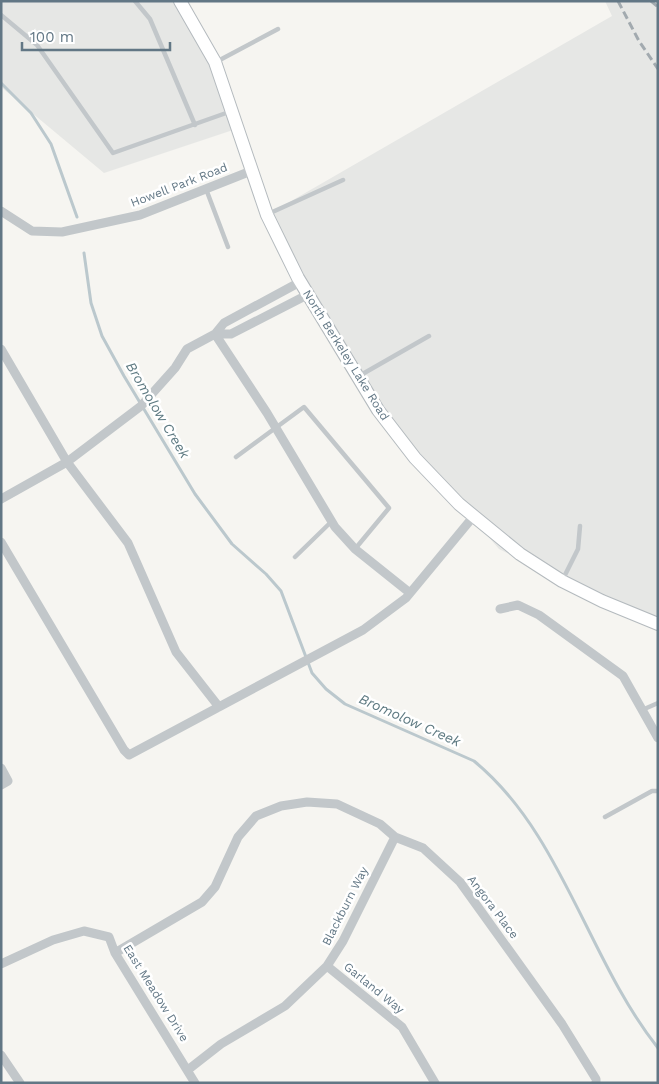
<svg xmlns="http://www.w3.org/2000/svg" width="659" height="1084" font-family="'Work Sans',sans-serif">
	<rect width="100%" height="100%" fill="#f6f5f1"/>
	<path fill="#e6e7e5" d="M1,1H180L215,62L236,129L104,173L1,87Z
		M605,1H658V624L602,601L499,549L368,396L267,215L612,16Z"/>
	<g fill="none" stroke-linecap="round" stroke-linejoin="round">
		<path stroke="#bbc8cd" stroke-width="3" d="M1,83L31,113L51,144L77,217
			M84,253L91,303L102,336L124,376L195,494L232,544L266,574L281,591L312,673L326,689L345,704L474,761C562,833 588,960 658,1048"/>
		<defs>
			<path id="secondary" d="M180,1L215,62L267,215L298,278L378,410L415,458L459,504L520,554L562,581L602,601L658,624"/>
		</defs>
		<use href="#secondary" stroke="#b4babe" stroke-width="14"/>
		<path stroke="#c2c7ca" stroke-width="4.5" d="M135,1L150,19L195,125
			M1,15L37,45L113,153L229,112
			M216,62L278,29
			M206,189L228,247
			M268,214L343,180
			M359,376L429,336
			M236,457L304,407L389,508L355,549
			M295,557L331,522
			M563,579L578,549L580,526
			M642,710L658,703
			M605,817L652,791H658"/>
		<path stroke="#c2c7ca" stroke-width="9" d="M1,211L32,231L62,232L140,215L251,171
			M215,334L267,413L335,527L355,549L410,593
			M215,334H231L307,295
			M1,349L67,462L128,543L176,652L219,707
			M1,499L67,462L141,406L175,368L187,349L215,334L224,323L300,282
			M1,542L124,750L129,755L363,630L406,598L473,517
			M500,609L518,605L539,615L623,676L658,738
			M1,768L8,781L1,785
			M115,953L202,902L215,887L238,837L256,816L281,806L307,802L337,804L380,824L395,837L423,848L460,882L562,1024L596,1079V1083
			M1,964L53,940L84,931L109,937L115,953L195,1083
			M327,966L402,1027L435,1083
			M1,1055L20,1083
			M189,1069L221,1044L285,1006L327,966L343,941L395,837"/>
		<use href="#secondary" stroke="#fff" stroke-width="12"/>
		<path stroke="#a2aaaf" stroke-width="3" stroke-dasharray="8 4" stroke-linecap="butt" d="M618,1L639,41L658,69
			M651,1L658,7"/>
	</g>
	<g text-anchor="middle" dominant-baseline="central" stroke-width="5" stroke-linejoin="round" paint-order="stroke">
		<g font-size="12" fill="#627785" stroke="#fff">
			<text transform="translate(179 185) rotate(-21)">Howell Park Road</text>
			<text transform="translate(346 355) rotate(58)">North Berkeley Lake Road</text>
			<text transform="translate(345 906) rotate(-63)">Blackburn Way</text>
			<text transform="translate(493 907) rotate(53)">Angora Place</text>
			<text transform="translate(374 988) rotate(39)">Garland Way</text>
			<text transform="translate(156 993) rotate(58)">East Meadow Drive</text>
		</g>
		<g font-size="14" font-style="italic" fill="#5e7a82" stroke="#fff">
			<text transform="translate(158 410) rotate(59)">Bromolow Creek</text>
			<text transform="translate(410 720) rotate(24)">Bromolow Creek</text>
		</g>
	</g>
	<rect width="659" height="1084" fill="none" stroke="#627785" stroke-width="5"/>
	<path d="M22 42v8h148v-8" fill="none" stroke="#627785" stroke-width="2.5"/>
	<text x="30" y="42" font-size="15" fill="#627785" stroke="#ffffff" stroke-width="4" paint-order="stroke">100 m</text>
</svg>
